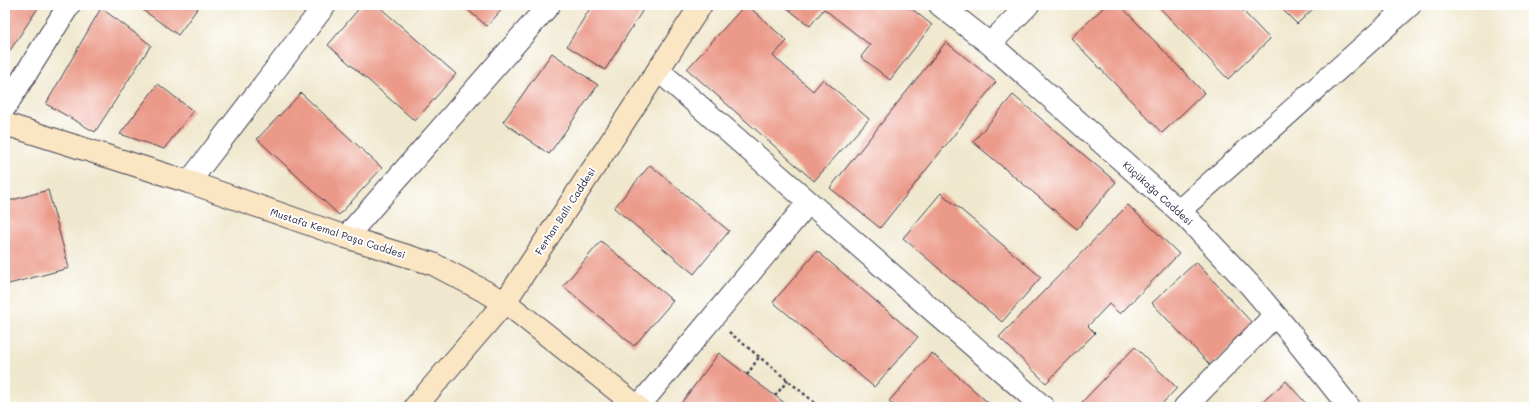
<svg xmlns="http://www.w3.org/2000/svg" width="1539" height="412" font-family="Mali,sans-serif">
	<rect width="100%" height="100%" fill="#fff"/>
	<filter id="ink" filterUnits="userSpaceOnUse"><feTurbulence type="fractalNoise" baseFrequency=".025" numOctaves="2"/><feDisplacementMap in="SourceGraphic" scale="8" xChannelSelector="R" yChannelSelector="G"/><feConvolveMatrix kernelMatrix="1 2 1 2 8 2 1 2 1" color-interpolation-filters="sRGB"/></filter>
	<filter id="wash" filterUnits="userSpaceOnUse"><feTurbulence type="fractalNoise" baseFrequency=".012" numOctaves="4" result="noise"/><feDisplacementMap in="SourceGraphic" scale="16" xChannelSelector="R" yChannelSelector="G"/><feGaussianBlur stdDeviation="0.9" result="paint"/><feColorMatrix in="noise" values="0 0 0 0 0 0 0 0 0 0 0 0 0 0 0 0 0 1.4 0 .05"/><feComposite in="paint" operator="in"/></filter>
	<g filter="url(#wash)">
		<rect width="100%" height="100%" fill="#f0e8ce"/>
		<g id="blocks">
			<path fill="#eb9988" d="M5,5H40L5,58Z
				M136,5H200L178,35Z
				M362,5H377L456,74L415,121L328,45Z
				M462,5H506L487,26Z
				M592,5H646L605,70L567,46Z
				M745,5H747L787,41L773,56L813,91L823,79L869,119L814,181L687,69Z
				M783,5H907L932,25L890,80L861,57L870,45L824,9L810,26Z
				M1106,5H1120L1204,93L1162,133L1071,38Z
				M1157,5H1237L1270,39L1228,79Z
				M1278,5H1317L1297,24Z
				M101,8L151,45L95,132L46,104Z
				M946,42L996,82L880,228L830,188Z
				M552,53L598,85L549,154L503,122Z
				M158,84L193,111L164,149L120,134Z
				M301,93L382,168L339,215L257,139Z
				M1013,95L1116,182L1077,229L973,142Z
				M650,165L729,231L694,274L614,208Z
				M48,190L69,268L5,285V202Z
				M941,193L1041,277L1002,322L903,238Z
				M1128,205L1179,254L1120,314L1109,304L1088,326L1095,333L1046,383L999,337Z
				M601,241L673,301L634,346L563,286Z
				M817,251L918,337L874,387L773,302Z
				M1196,262L1254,325L1211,366L1152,303Z
				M1135,347L1177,388L1159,407H1087L1082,402Z
				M719,353L747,375L790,407L679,406Z
				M932,353L993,407H896L889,401Z
				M1286,381L1309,407H1257Z"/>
		</g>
	</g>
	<g filter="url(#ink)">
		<use href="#blocks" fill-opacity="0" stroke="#414051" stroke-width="1"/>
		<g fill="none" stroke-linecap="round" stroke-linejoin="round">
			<defs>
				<path id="street" d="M940,5L990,44L1186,217L1249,284L1287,329L1349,407
					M990,44L1028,5
					M658,70L1043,407
					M5,107L69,5
					M189,182L325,5
					M1179,211L1410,5
					M346,237L549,5
					M638,407L809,202
					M1185,407L1275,315"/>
				<path id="secondary" d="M5,124L189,182L346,237L433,264L505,302L638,407
					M415,407L505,302L701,5"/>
			</defs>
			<use href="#street" stroke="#414051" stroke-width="24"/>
			<use href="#secondary" stroke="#414051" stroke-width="24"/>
			<path stroke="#414051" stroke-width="2.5" stroke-dasharray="3 3" stroke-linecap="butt" d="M729,332L820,407
				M747,375L759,357
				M775,396L788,380"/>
			<use href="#street" stroke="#fff" stroke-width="22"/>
			<use href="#secondary" stroke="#fbe6c4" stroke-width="22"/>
		</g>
	</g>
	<g text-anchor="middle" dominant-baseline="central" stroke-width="4" stroke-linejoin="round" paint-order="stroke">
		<g font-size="10" fill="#22223b" stroke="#fff">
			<text transform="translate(1158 193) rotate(42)">Küçükağa Caddesi</text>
			<text transform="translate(565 211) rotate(-57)">Ferhan Ballı Caddesi</text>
			<text transform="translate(338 233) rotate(18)">Mustafa Kemal Paşa Caddesi</text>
		</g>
	</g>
	<rect width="1539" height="412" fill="none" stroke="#fff" stroke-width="20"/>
</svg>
